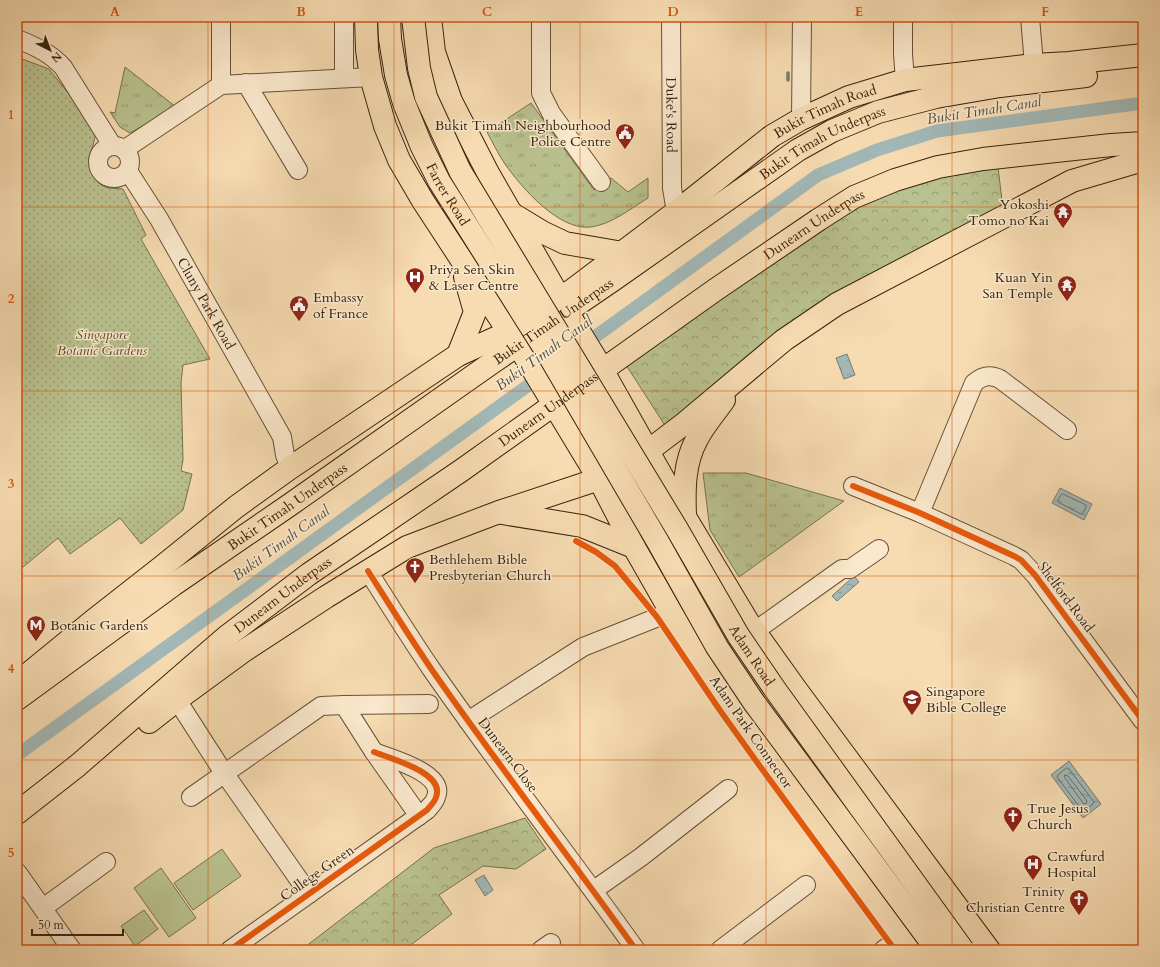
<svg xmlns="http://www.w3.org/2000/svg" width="1160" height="967" font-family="Cardo,serif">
	<defs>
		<pattern id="grass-tufts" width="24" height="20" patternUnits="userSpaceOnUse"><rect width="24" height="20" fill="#b9c18e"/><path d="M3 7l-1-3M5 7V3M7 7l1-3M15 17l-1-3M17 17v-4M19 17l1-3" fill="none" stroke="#979d72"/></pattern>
		<pattern id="forest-crowns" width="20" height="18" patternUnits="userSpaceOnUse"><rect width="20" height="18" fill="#b9c18e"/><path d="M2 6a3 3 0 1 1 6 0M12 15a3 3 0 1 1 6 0" fill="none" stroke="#979d72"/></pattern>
		<pattern id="park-dots" width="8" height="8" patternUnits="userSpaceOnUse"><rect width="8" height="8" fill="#b9c18e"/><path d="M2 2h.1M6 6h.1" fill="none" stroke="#979d72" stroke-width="1.8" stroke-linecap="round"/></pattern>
		<pattern id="water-ripples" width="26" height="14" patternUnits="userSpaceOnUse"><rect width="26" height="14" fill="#a2b8b7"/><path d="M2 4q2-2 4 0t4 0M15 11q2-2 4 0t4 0" fill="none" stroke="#859593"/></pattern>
	</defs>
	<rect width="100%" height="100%" fill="#f7dbb1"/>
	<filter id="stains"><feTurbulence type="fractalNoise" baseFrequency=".005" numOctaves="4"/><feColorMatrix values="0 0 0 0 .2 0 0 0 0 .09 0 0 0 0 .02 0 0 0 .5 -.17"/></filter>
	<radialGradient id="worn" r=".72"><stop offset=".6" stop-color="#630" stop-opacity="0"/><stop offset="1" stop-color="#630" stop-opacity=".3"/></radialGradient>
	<path fill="url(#grass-tufts)" stroke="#78724e" d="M125,67L176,107L130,133L120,127L110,112L115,113Z
		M531,103L594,190L611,178L628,192L648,178V198C630,209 612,224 591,227C559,231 522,188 505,164C498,154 493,143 487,132Z
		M703,473H746L844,501L739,577L710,530Z"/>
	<path fill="url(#forest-crowns)" stroke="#78724e" d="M998,167L1003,209L666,427L626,365L842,215L919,181Z
		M525,818L546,849L516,869L483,866L439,895L452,914L404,950H301L434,848Z"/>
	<path fill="url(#park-dots)" stroke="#78724e" d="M17,57L49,69L97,129L90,157L93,176L101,185L108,188L123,189L146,235L141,239L210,359L183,365L181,383L183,460L181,471L192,474L183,510L141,544L120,518L70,554L58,538L17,572Z"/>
	<path fill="#b9c18e" stroke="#78724e" d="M222,849L241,876L193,910L174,883Z
		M161,868L196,918L169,937L134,888Z
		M144,910L158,929L135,946L121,926Z"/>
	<path fill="url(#water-ripples)" stroke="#777d74" d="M847,354L855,375L844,379L836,358Z
		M1060,488L1092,504L1084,520L1052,503Z
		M854,576L859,582L837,601L832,596Z
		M1069,761L1101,804L1083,818L1051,775Z
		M484,875L493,890L485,896L475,880Z"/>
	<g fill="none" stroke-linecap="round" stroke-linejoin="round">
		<path stroke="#6c6e63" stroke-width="1" d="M1063,494L1086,505V507L1083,513L1081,514L1058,502V500L1061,495Z
			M1067,768L1069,769L1094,802L1093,804L1084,811L1082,810L1057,777L1058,775Z
			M1065,775L1068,776L1087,801L1086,804L1083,803L1065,778Z"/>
		<path stroke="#777d74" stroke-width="3.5" d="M788,80V73"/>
		<path stroke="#a2b8b7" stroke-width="13" d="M581,347L818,175L877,150L937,131L1143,103
			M17,755L544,374"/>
		<defs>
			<g id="minor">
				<path d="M541,17V93L551,113L601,182"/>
				<path id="s1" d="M671,17L672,188L676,212"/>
				<path d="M903,17V54L905,80"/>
				<path d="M1030,17L1034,65"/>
				<path d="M17,39C35,46 50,53 63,67L112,145"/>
				<path d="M344,78V17"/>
				<path d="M246,83L298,170"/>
				<path d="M221,85V17"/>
				<path d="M801,119L802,17"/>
				<circle cx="114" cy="162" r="16"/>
				<path d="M125,149L221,85L371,77"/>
				<path id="s2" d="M128,171L159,219L282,437L285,455L290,468"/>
				<path d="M853,486L920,513L1014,556L1021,560L1035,575L1143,721"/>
				<path d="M920,513L974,383C982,376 990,374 1000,379L1067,430"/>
				<path d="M368,571C389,604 410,638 432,670C498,765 569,856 636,950"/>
				<path d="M755,631L842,569H850L879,549"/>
				<path d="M177,700L220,767L309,894"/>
				<path d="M344,705L374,752L419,816"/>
				<path d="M468,721L583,647L671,612"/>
				<path d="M191,797L321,706L344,705L429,704"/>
				<path d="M17,872L72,950"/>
				<path d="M594,890L641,857L728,789"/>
				<path d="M43,908L106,862"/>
				<path d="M230,950L427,810C430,806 435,802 436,797C446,773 389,758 374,752"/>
				<path d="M541,950L551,943"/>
				<path d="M720,950L806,885"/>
				<path d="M883,950L900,938"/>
			</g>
			<g id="highway">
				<path d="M366,17L367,50L371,77L385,126L399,160L423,201L524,355L599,479L634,547L671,612L732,710L909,950"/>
				<path d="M430,17L434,52L451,101L488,173L574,323L596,359L685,517L748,622L795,688L989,950"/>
				<path d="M514,215L542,232L565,243L623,253"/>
				<path d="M458,355L475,312L465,277"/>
				<path d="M502,513L582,526L634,547"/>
				<path d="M685,515C684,489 684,462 697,439C704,425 715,413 724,400"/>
				<path id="s3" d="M17,683L94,620L163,566L236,507L290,468L458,355L509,332L571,291L676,212L772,136L801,119L849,97L905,80L1034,65L1069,63L1143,55"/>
				<path id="s4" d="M17,699L173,585L291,504L493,362L613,280L798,150L832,131L878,112L936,97L1000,86L1086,76"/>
				<path d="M149,722L186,693L242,652L326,597L407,547L499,512L599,479L648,451L685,423L784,340L837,304L1072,181L1143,160"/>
				<path id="s5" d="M17,813L77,766L226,637L309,574L462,470L715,290L818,220L854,197L895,180L938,167L983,159L1111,145L1143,143"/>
			</g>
		</defs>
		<use href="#minor" stroke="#665238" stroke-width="20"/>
		<use href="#highway" stroke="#36240f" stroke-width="24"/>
		<use href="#minor" stroke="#fae8cc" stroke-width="18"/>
		<use href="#highway" stroke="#f7dbb1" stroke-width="22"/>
		<defs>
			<g id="highway-bridge">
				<path id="s6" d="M389,17L390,39L396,75L404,103L422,147L439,181L548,354L658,542L717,647L753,701L937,950"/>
				<path id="s7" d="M413,17L419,68L426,97L460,171L677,529L738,635L774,688L963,950"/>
			</g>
		</defs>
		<use href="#highway-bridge" stroke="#36240f" stroke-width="24" stroke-linecap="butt"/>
		<use href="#highway-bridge" stroke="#f7dbb1" stroke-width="22"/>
		<defs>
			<path id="cycleway" d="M853,486L920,513L1014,556L1021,560L1035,575L1143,721
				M576,541L596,552L615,566L657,617L719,709L759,765L895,950
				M368,571C389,604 410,638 432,670C498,765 569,856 636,950
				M230,950L427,810C430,806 435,802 436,797C446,773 389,758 374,752"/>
		</defs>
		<use href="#cycleway" stroke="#fae8cc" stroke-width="8"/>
		<use href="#cycleway" stroke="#e8590c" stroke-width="6"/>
	</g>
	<path fill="none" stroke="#d6540c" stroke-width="1" stroke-opacity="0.55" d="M208,17V950M394,17V950M580,17V950M766,17V950M952,17V950M17,207H1143M17,391H1143M17,576H1143M17,760H1143"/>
	<defs>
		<symbol id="civic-pin" viewBox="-11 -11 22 30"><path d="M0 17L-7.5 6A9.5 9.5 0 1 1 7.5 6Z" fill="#8f2418" stroke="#fae8cc"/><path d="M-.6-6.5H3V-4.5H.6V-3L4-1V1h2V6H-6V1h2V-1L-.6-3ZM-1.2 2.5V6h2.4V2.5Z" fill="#fff"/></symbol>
		<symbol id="temple-pin" viewBox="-11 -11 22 30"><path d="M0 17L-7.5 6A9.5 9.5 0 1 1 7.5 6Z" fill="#8f2418" stroke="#fae8cc"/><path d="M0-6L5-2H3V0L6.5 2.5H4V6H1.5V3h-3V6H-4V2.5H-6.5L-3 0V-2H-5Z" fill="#fff"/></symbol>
		<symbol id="hospital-pin" viewBox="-11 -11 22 30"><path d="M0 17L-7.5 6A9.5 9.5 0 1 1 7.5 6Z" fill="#8f2418" stroke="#fae8cc"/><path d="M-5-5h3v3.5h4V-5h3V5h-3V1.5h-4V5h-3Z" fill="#fff"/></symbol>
		<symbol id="church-pin" viewBox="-11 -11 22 30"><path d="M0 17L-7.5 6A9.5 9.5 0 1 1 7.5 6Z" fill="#8f2418" stroke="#fae8cc"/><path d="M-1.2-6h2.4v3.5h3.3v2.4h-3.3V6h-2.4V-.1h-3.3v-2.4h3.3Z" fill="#fff"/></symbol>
		<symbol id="metro-pin" viewBox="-11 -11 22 30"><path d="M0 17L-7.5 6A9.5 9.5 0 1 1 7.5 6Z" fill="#8f2418" stroke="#fae8cc"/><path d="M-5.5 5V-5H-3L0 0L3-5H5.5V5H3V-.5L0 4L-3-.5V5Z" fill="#fff"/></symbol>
		<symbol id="university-pin" viewBox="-11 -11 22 30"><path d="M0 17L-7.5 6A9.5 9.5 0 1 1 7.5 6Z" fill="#8f2418" stroke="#fae8cc"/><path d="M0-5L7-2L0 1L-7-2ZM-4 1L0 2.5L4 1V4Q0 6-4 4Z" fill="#fff"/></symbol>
	</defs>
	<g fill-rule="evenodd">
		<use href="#civic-pin" x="614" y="122" width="22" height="30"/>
		<use href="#temple-pin" x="1052" y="201" width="22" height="30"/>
		<use href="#hospital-pin" x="404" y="266" width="22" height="30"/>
		<use href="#temple-pin" x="1056" y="274" width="22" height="30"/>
		<use href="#civic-pin" x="288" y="294" width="22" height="30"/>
		<use href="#church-pin" x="404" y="556" width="22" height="30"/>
		<use href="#metro-pin" x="25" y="614" width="22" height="30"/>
		<use href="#university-pin" x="901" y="688" width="22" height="30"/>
		<use href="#church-pin" x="1002" y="805" width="22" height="30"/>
		<use href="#hospital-pin" x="1022" y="853" width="22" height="30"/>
		<use href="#church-pin" x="1068" y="888" width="22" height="30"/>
	</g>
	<g text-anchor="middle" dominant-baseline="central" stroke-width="3" stroke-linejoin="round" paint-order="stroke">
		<g font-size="14" fill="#36240f" stroke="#fae8cc">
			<text stroke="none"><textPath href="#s3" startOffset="993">Bukit Timah Road</textPath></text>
			<text stroke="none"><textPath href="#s1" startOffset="98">Duke's Road</textPath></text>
			<text stroke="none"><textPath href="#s4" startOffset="980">Bukit Timah Underpass</textPath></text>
			<text stroke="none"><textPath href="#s6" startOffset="189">Farrer Road</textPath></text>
			<text stroke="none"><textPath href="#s5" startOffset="992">Dunearn Underpass</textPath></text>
			<text stroke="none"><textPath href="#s2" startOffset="154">Cluny Park Road</textPath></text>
			<text stroke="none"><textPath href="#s4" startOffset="656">Bukit Timah Underpass</textPath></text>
			<text stroke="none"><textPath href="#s5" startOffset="668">Dunearn Underpass</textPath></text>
			<text stroke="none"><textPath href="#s4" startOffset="332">Bukit Timah Underpass</textPath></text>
			<text stroke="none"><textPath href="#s5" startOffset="344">Dunearn Underpass</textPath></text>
			<text transform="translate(1066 597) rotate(53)">Shelford Road</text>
			<text stroke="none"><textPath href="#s7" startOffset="728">Adam Road</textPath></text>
			<text transform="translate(751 732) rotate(55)">Adam Park Connector</text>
			<text transform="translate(508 755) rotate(53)">Dunearn Close</text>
			<text transform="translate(317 873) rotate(-35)">College Green</text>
		</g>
		<g font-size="14" fill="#36240f" stroke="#fae8cc" text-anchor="start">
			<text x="611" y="125" text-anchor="end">Bukit Timah Neighbourhood<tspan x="611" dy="16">Police Centre</tspan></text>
			<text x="1049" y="204" text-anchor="end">Yokoshi<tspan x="1049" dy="16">Tomo no Kai</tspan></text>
			<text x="429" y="269">Priya Sen Skin<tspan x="429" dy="16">&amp; Laser Centre</tspan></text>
			<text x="1053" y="277" text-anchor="end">Kuan Yin<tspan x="1053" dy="16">San Temple</tspan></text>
			<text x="313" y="297">Embassy<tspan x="313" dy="16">of France</tspan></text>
			<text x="429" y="559">Bethlehem Bible<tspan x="429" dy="16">Presbyterian Church</tspan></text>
			<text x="50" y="625">Botanic Gardens</text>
			<text x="926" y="691">Singapore<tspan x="926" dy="16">Bible College</tspan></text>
			<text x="1027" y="808">True Jesus<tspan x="1027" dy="16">Church</tspan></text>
			<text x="1047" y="856">Crawfurd<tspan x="1047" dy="16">Hospital</tspan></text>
			<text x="1065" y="891" text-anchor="end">Trinity<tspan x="1065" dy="16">Christian Centre</tspan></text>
		</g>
		<g font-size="14" font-style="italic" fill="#574b2f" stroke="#fae8cc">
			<text x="102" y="334">Singapore<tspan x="102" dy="16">Botanic Gardens</tspan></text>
		</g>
		<g font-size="15" font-style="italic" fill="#565041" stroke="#fae8cc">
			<text transform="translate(984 110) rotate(-9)">Bukit Timah Canal</text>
			<text transform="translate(544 353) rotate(-36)">Bukit Timah Canal</text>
			<text transform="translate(281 543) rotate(-36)">Bukit Timah Canal</text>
		</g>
	</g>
	<rect width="1160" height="967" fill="none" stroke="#f7dbb1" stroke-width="44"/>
	<g transform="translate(50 50) rotate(138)" stroke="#fae8cc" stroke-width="3" paint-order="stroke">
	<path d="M0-3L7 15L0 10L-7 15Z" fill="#36240f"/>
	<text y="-6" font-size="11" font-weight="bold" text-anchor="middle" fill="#36240f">N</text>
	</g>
	<path d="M32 929v6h91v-6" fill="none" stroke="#36240f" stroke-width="2"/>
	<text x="38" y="929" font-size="12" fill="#36240f" stroke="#fae8cc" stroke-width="3" paint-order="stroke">50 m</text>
	<rect x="22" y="22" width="1116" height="923" fill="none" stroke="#d6540c" stroke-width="1.5"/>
	<g font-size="13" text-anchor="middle" font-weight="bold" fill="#d6540c">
		<text x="115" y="16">A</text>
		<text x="301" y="16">B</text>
		<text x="487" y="16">C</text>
		<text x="673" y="16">D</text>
		<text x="859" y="16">E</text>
		<text x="1045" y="16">F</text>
		<text x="11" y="119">1</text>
		<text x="11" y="303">2</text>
		<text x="11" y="488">3</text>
		<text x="11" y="673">4</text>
		<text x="11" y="857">5</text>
	</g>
	<rect width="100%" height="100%" filter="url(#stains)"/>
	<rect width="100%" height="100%" fill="url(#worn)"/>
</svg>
